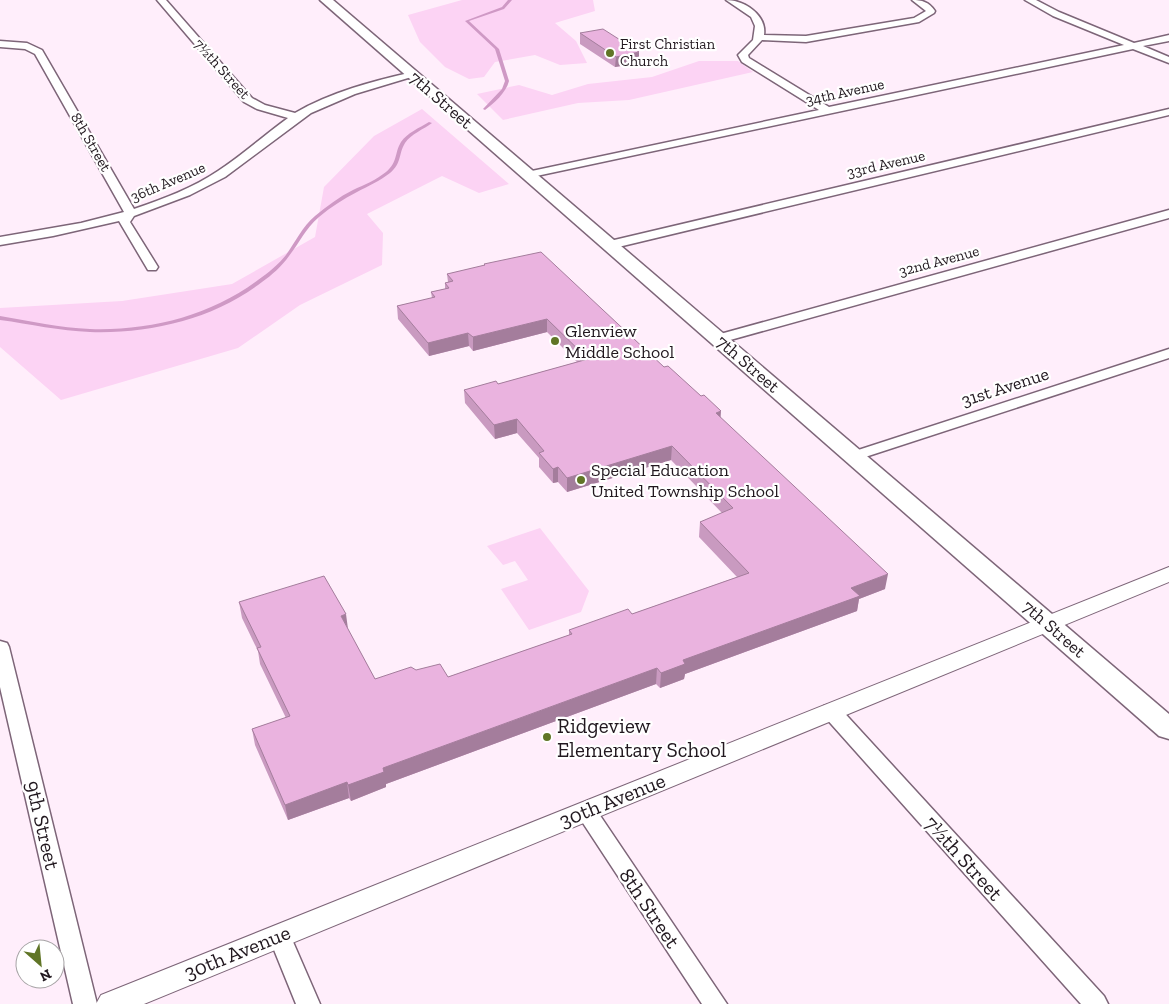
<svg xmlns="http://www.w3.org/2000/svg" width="1169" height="1004" font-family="'Zilla Slab',serif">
	<rect width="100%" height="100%" fill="#ffeefb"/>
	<path fill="#fcd3f4" d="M462,0H593L595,11L555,23L576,41L587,63L560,65L535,55L495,62L484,77L469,79L445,67L420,42L408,15Z
		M699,61H738L753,72L629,100L578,103L503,120L477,94L519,85L552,95L588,84L652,77Z
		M422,109L509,184L479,193L442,176L367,214L383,233L382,265L300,305L238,348L61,400L0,347V308L122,301L232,284L315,237L324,187L374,136Z
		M540,528L589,591L581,612L529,630L501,589L528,580L515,561L503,565L487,546Z"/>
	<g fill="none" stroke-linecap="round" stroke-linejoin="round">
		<path fill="#cf99c5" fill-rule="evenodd" d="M508,0H512L504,9L469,21L499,49L509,81C506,93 494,103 485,110L483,109L502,89L505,81L495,49L465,21L502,7Z
			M429,122L432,123C424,129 411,134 405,143C398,155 402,163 390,173C380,181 368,186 357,192C343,199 331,207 319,217C305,229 300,242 289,256C282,266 272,275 262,282C214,319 150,334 90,332C60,331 30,324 0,320V316C30,321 60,328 90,329C149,331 210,316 258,280C268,273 279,264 286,255C296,241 302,227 315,216C327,206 339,197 353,190C364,185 376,180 386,172C398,162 394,154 401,142C407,133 419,128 429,122Z"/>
		<defs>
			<path id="minor" d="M157,0H166L252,98L265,105L295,113C331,92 373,81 413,72L418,75L355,94L311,113L225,177L190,195L134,216L130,222L158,267L156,270H148L119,221L53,236L0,245V237L81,223L124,212L35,54L25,49L0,47V41L27,43L42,50L134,209C163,199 193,188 218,171C243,155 264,135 288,118L257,109L244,102Z
				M726,0C743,0 767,14 764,35L806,36L914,18L926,11L912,0C922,0 929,2 935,11L934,13L919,22L806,42L762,40L748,55L749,58L829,107L1124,45L1053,16L1025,0H1036L1059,12L1134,43L1169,35V41L1143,46L1169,57V63L1133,49L527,178L523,177L521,175L527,172L819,110L742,62L738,55L753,40L755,26L751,17Z
				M1169,109V115L610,249L604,245L610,241Z
				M1169,210V218L723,342L718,343L711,339L713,336Z
				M1169,349V358L859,459L854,461L846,456L849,453Z
				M0,641L7,643L9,647L97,1004H73L0,687Z
				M831,704L838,706L1104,996L1108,1004H1081L824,716L821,711L824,706Z
				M586,803L593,805L727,1004H702L579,817L575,811L579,805Z
				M279,925L287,928L320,1004H296L268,935L271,928Z"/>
			<path id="tertiary" d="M1169,567V582L144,1004H96L101,995Z"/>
			<path id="secondary" d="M320,0H333L1169,714V739L1159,736Z"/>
		</defs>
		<use href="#minor" stroke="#7d6578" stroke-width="3"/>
		<use href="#tertiary" stroke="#7d6578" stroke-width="2"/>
		<use href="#secondary" stroke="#7d6578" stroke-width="3"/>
		<use href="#minor" fill="#fff" fill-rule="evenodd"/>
		<use href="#tertiary" fill="#fff" fill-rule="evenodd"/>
		<use href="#secondary" fill="#fff" fill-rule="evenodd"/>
	</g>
	<path fill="#c99ac0" d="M580,33L639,63L615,67L580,44Z
		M484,264L664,367L721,418L885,589L859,599L857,611L685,674L684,679L660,688L656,684L386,784V787L351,801L349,798L288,820L255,745L252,729L286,718L260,664L258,651L242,618L239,602L347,628L375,679L416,670L448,677L569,635V630L632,614L737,577L699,537L700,522L722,513L671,460L567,492L558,482L553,483L539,467V458L517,433L495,439L465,403L464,390L498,384L577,362L547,332L473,351L469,346L429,356L398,319L397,306L432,298L431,292L445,289V283L448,282L447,274L484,266Z"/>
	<path fill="#a47d9c" d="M639,52V63L615,67L616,57Z
		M547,319V332L473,351V337Z
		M468,333L469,346L429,356L428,343Z
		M721,411L720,426L716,413Z
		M517,419V433L495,439L494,425Z
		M672,446L671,460L567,492V478Z
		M558,467V482L553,483V469Z
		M888,574L885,589L859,599L857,611L685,674L684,679L660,688L661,673L683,660L851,588Z
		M346,614L348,629L341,616Z
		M657,668L656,684L386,784V787L351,801L348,785L383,768Z
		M347,782L349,798L288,820L285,805Z"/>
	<path fill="#eab3df" stroke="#a47d9c" d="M603,29L639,52L616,57L580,33Z
		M541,252L664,367L668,366L701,396L704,395L721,411L716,413L888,574L851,588L860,596L683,660L685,664L661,673L657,668L383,768L384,772L348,785L347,782L285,805L252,729L290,716L257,648L261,647L239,602L324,576L346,614L341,616L375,679L411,667L416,670L440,664L448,677L572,634L569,630L628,609L632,614L749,573L700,522L733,508L672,446L567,478L558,467L553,469L539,453L544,451L517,419L494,425L464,390L496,381L498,384L588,359L547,319L473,337L468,333L428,343L397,306L435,297L431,292L449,288L445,283L453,281L447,274L485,265L484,264Z"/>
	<g fill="#607526" stroke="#fff" stroke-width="2">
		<circle cx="610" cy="53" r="5"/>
		<circle cx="555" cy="341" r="5"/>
		<circle cx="581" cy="480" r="5"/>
		<circle cx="547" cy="737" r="5"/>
	</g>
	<g text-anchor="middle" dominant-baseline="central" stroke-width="4.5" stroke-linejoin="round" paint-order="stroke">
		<g font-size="15" fill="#21181f" stroke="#fff" text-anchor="start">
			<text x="620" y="44">First Christian<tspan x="620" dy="17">Church</tspan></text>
		</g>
		<g font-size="15" fill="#21181f" stroke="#fff">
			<text transform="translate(222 69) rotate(48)">7½th Street</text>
			<text transform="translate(845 92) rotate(-12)">34th Avenue</text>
			<text transform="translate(91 142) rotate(60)">8th Street</text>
			<text transform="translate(886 164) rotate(-13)">33rd Avenue</text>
			<text transform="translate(168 182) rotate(-23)">36th Avenue</text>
			<text transform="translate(939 261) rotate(-15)">32nd Avenue</text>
		</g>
		<g font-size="18" fill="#21181f" stroke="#fff">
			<text transform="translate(441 100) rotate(41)">7th Street</text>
			<text transform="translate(748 364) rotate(41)">7th Street</text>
			<text transform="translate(1005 387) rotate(-18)">31st Avenue</text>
			<text transform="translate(1054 629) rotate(41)">7th Street</text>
		</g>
		<g font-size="18" fill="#21181f" stroke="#fff" text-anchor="start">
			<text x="565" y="331">Glenview<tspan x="565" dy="21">Middle School</tspan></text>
			<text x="591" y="470">Special Education<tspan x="591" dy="21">United Township School</tspan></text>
		</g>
		<g font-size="21" fill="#21181f" stroke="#fff" text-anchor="start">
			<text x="557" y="725">Ridgeview<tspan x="557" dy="24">Elementary School</tspan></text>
		</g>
		<g font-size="21" fill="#21181f" stroke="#fff">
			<text transform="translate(612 800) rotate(-22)">30th Avenue</text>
			<text transform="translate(43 825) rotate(77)">9th Street</text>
			<text transform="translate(964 858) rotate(48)">7½th Street</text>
			<text transform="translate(650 908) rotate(56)">8th Street</text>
			<text transform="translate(237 952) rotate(-22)">30th Avenue</text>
		</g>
	</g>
	<g transform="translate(40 964) rotate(153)"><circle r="24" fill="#ffffff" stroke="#a6a3a5"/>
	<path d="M0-4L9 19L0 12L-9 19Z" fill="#607526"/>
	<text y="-8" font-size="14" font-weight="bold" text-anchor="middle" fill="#21181f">N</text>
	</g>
</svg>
